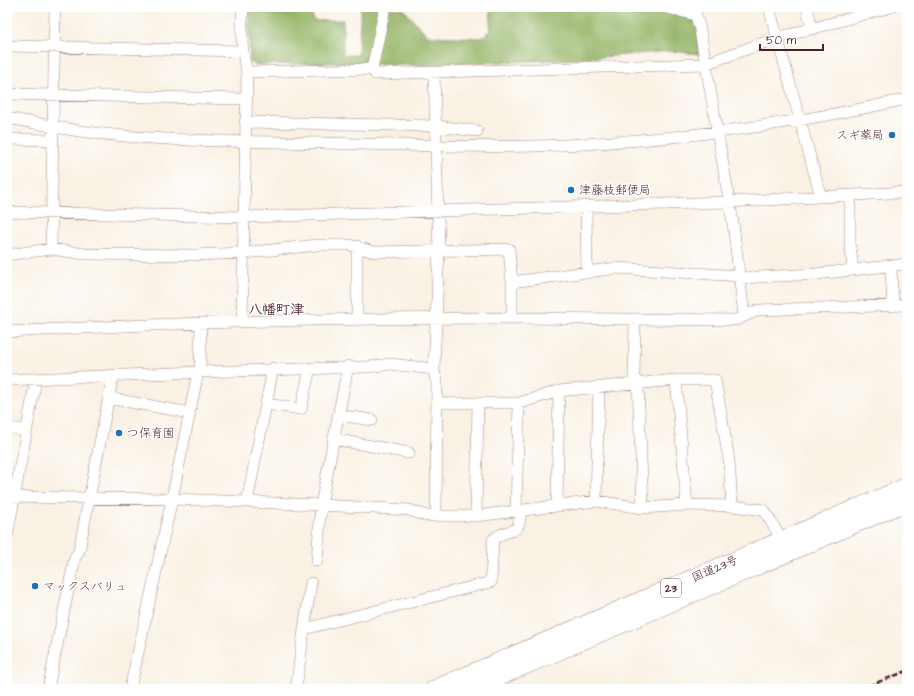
<svg xmlns="http://www.w3.org/2000/svg" width="914" height="696" font-family="'Architects Daughter','Klee One',sans-serif">
	<rect width="100%" height="100%" fill="#fff"/>
	<filter id="ink" filterUnits="userSpaceOnUse"><feTurbulence type="fractalNoise" baseFrequency=".025" numOctaves="2"/><feDisplacementMap in="SourceGraphic" scale="8" xChannelSelector="R" yChannelSelector="G"/><feConvolveMatrix kernelMatrix="1 2 1 2 8 2 1 2 1" color-interpolation-filters="sRGB"/></filter>
	<filter id="wash" filterUnits="userSpaceOnUse"><feTurbulence type="fractalNoise" baseFrequency=".012" numOctaves="4" result="noise"/><feDisplacementMap in="SourceGraphic" scale="16" xChannelSelector="R" yChannelSelector="G"/><feGaussianBlur stdDeviation="0.9" result="paint"/><feColorMatrix in="noise" values="0 0 0 0 0 0 0 0 0 0 0 0 0 0 0 0 0 1.4 0 .05"/><feComposite in="paint" operator="in"/></filter>
	<g filter="url(#wash)">
		<rect width="100%" height="100%" fill="#f9f1e3"/>
		<path fill="#96b568" stroke="#706a4a" d="M248,7H312L313,21L343,20V55H358L361,7L403,9L428,36L482,38L490,30L491,7H651L693,19L697,31L699,54L671,51L577,59L425,65H386L361,62L255,65L250,62Z"/>
	</g>
	<g filter="url(#ink)">
		<g fill="none" stroke-linecap="round" stroke-linejoin="round">
			<defs>
				<path id="minor" d="M663,7L696,15
					M694,7L700,30L733,223L744,316
					M769,7L821,197
					M807,7L812,29
					M7,46L243,51
					M372,69L385,7
					M247,72L372,69L375,74L705,64L777,38L891,7
					M434,72L439,250L434,369L435,378H437L436,516
					M7,94L246,99
					M7,118C31,122 55,127 79,131C159,142 242,141 324,143C410,145 497,149 583,144C692,138 800,123 907,99
					M245,122L437,126L477,131
					M7,139L53,140
					M850,196V243L853,270
					M586,207L587,273
					M7,212L245,217L728,202L907,192
					M357,246V320
					M51,249L55,7
					M7,255L51,249L85,254L194,255L244,253L317,245H350L374,252L509,249L512,282V318
					M888,265L891,271L893,305
					M740,278L816,274L907,264
					M512,282L617,268L740,276
					M635,319L634,377L638,383L643,508
					M242,321L247,72C241,52 241,28 243,7
					M7,332C175,322 344,318 513,318C587,318 662,320 736,320L758,310L907,305
					M198,372L367,367L390,364L434,369
					M200,372L201,323
					M7,380L198,372L172,499L130,689
					M676,380L687,505
					M108,398L190,413
					M437,403H519L559,391L676,380H715L729,460L732,506
					M266,404L301,409L310,368
					M338,415L372,420
					M7,427L26,431
					M333,439L409,453
					M7,497L172,499L321,505L409,510L427,516H476L596,501L643,508L687,505L732,506L764,510L785,545
					M596,501L599,387
					M247,502L273,368
					M557,506L559,391
					M516,511L519,403
					M476,516L478,403
					M7,537L36,379
					M317,561L321,505L348,366
					M304,629L311,583
					M48,689L75,557L79,551L113,375
					M296,689L304,629L491,582L493,540C506,526 522,539 520,510"/>
				<path id="highway" d="M434,689L907,486
					M471,689L907,502"/>
			</defs>
			<use href="#minor" stroke="#a28887" stroke-width="12"/>
			<use href="#highway" stroke="#a28887" stroke-width="18"/>
			<use href="#minor" stroke="#fff" stroke-width="11"/>
			<use href="#highway" stroke="#fff" stroke-width="17"/>
			<path stroke="#4a1f2b" stroke-width="2.5" stroke-dasharray="6 3" stroke-linecap="butt" d="M860,689L907,671"/>
		</g>
	</g>
	<g fill="#1f6fb2" stroke="#fff" stroke-width="1.5">
		<circle cx="892" cy="135" r="4"/>
		<circle cx="571" cy="190" r="4"/>
		<circle cx="119" cy="433" r="4"/>
		<circle cx="35" cy="586" r="4"/>
	</g>
	<g text-anchor="middle" dominant-baseline="central" stroke-width="3" stroke-linejoin="round" paint-order="stroke">
		<rect fill="#fff" stroke="#80626b" stroke-width="1" x="661" y="579" width="20" height="18" rx="3"/>
		<g font-size="11" font-weight="bold" fill="#4a1f2b">
			<text x="671" y="588">23</text>
		</g>
		<g font-size="12" fill="#4a1f2b" stroke="#fff" text-anchor="start">
			<text x="884" y="135" text-anchor="end">スギ薬局</text>
			<text x="579" y="190">津藤枝郵便局</text>
			<text x="127" y="433">つ保育園</text>
			<text x="43" y="586">マックスバリュ</text>
		</g>
		<g font-size="12" fill="#4a1f2b" stroke="#fff">
			<text transform="translate(715 569) rotate(-23)">国道23号</text>
		</g>
		<g font-size="14" font-weight="bold" fill="#4a1f2b" stroke="#fff">
			<text x="276" y="310">八幡町津</text>
		</g>
	</g>
	<rect width="914" height="696" fill="none" stroke="#fff" stroke-width="24"/>
	<path d="M760 44v6h63v-6" fill="none" stroke="#4a1f2b" stroke-width="2"/>
	<text x="766" y="44" font-size="12" fill="#4a1f2b" stroke="#ffffff" stroke-width="3" paint-order="stroke">50 m</text>
</svg>
